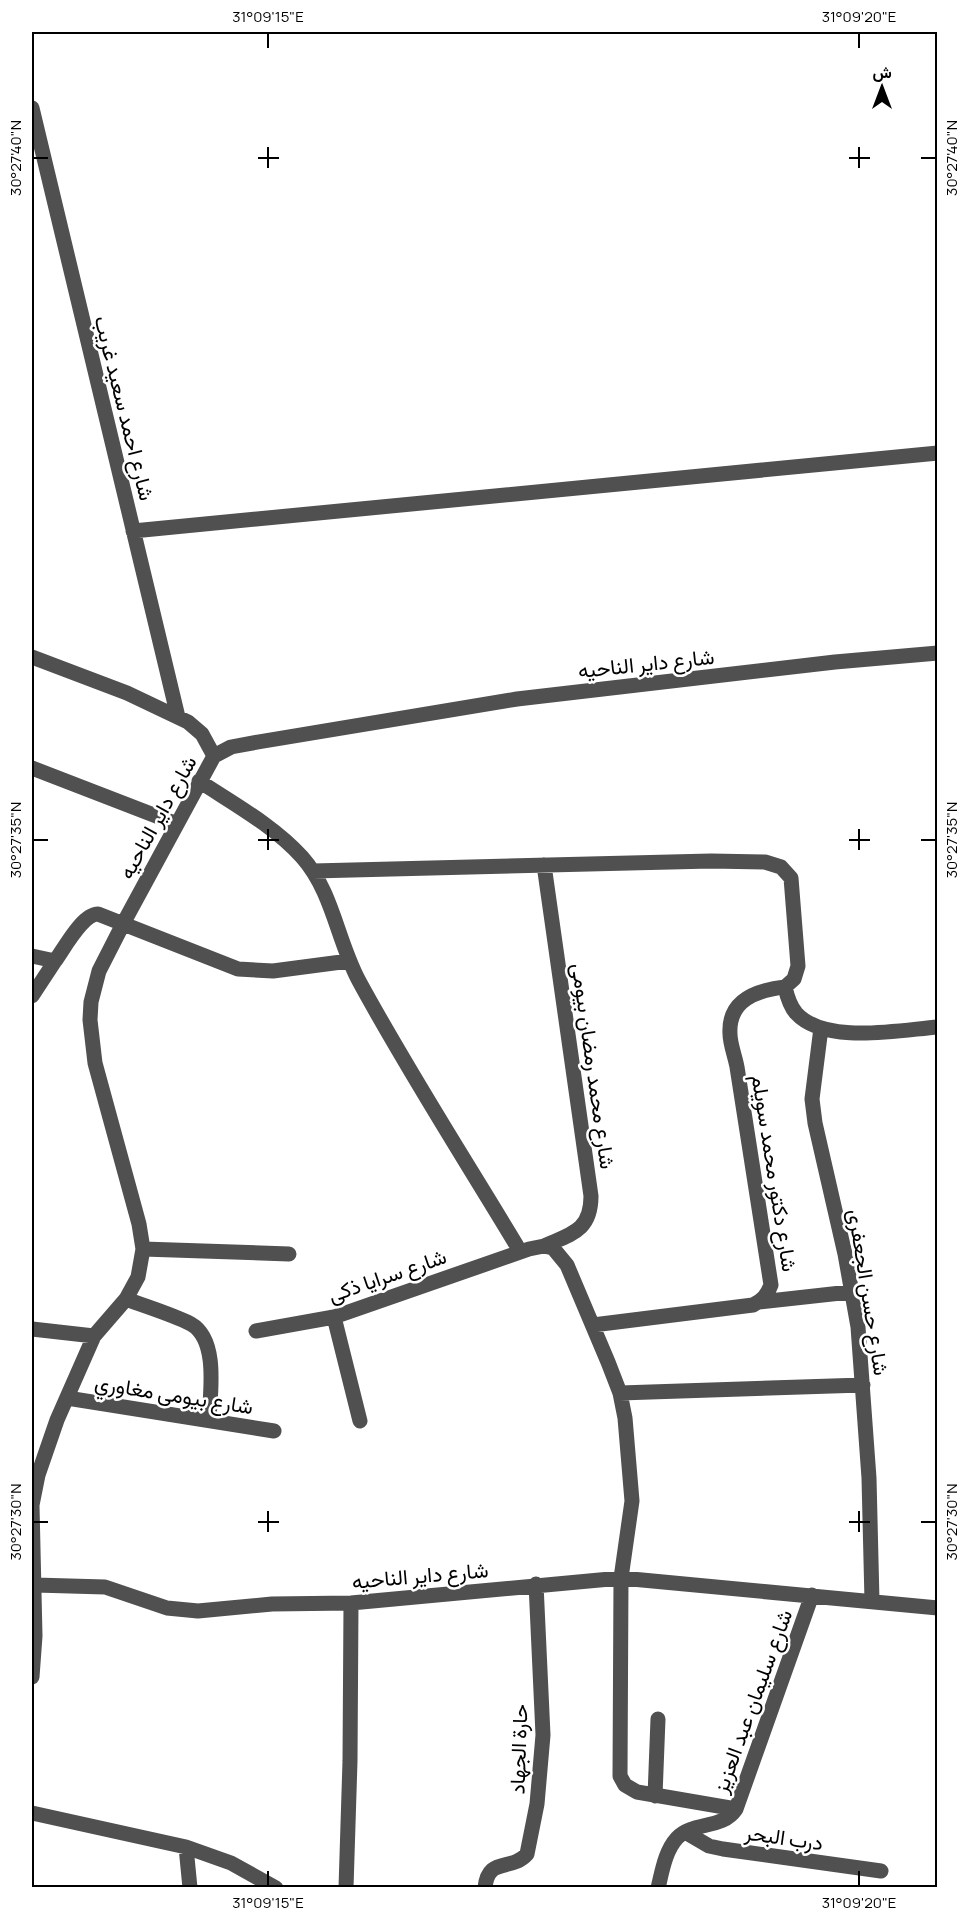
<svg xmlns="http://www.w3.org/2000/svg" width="969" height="1919" font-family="Manrope,Vazirmatn,sans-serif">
	<rect width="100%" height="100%" fill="#fff"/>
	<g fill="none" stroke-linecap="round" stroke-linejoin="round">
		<path stroke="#505050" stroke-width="15" d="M32,108L178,717
			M133,531L938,453
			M32,657L127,693L188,722L202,734L214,756
			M32,768L177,824
			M199,781C234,804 274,826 302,857C333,892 337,940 359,981C409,1073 466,1161 520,1251
			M313,871L711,861L765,862L781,867L791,878L798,966L794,979L785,987C787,996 790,1006 796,1013C825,1045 899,1030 938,1027
			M32,956L55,961C64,949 82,914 98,914L238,969L273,971L349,961
			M32,996L55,961
			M821,1028L812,1099L815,1123L845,1254L858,1327L869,1478L872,1601
			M544,1246C571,1234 591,1231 591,1196L544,865
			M143,1249L289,1254
			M126,1299C147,1307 171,1314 191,1324C219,1340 210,1394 209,1420
			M759,1302L850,1292
			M334,1317L360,1421
			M593,1325L753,1305C763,1300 767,1295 771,1285L737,1067C735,1056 730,1044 730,1034C728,1000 757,990 785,987
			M32,1329L94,1336
			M256,1331L334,1317L529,1249L544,1246L553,1248L567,1265L608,1362L620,1393L625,1418L632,1501L621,1578L620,1776L625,1785L637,1792L736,1809
			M620,1393L863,1385
			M67,1398L274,1431
			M35,1585L105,1587L167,1608L198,1611L272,1604L351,1603L621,1578L938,1608
			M32,1677L35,1636L32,1505L38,1475L57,1420L94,1336L126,1299L138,1277L143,1249L139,1224L95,1063L90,1020L91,1002L99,971L124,922L214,756L231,747L258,742L517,699L835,662L938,653
			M655,1796L658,1719
			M32,1813L186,1847L231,1863L276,1888
			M685,1832L709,1846L723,1849L881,1871
			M186,1847L190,1888
			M346,1888L350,1761L351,1603
			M485,1888C488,1856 511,1872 527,1854L537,1804L543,1735L536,1584
			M658,1888C662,1872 665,1851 677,1838C693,1821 722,1830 736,1809L812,1595"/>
	</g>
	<path fill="none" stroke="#000" stroke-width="2" d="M268,33V48M859,33V48M268,147V168M859,147V168M33,158H48M258,158H279M849,158H870M921,158H936M268,829V850M859,829V850M33,840H48M258,840H279M849,840H870M921,840H936M268,1511V1532M859,1511V1532M33,1522H48M258,1522H279M849,1522H870M921,1522H936M268,1871V1886M859,1871V1886"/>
	<g text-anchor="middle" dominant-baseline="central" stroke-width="5" stroke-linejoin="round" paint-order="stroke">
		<g font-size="21" fill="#000" stroke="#fff">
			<text transform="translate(125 408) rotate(76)">شارع احمد سعيد غريب</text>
			<text transform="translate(646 663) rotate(-6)">شارع داير الناحيه</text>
			<text transform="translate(157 817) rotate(-61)">شارع داير الناحيه</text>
			<text transform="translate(594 1066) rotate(82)">شارع محمد رمضان بيومى</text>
			<text transform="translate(775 1173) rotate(81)">شارع دكتور محمد سويلم</text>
			<text transform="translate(387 1275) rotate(-19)">شارع سرايا ذكى</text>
			<text transform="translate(869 1292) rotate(81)">شارع حسن الجعفرى</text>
			<text transform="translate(174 1394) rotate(9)">شارع بيومى مغاوري</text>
			<text transform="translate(420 1575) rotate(-5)">شارع داير الناحيه</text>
			<text transform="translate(752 1701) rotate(-70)">شارع سليمان عبد العزيز</text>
			<text transform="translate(518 1749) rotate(-88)">حارة الجهاد</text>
			<text transform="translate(784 1837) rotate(8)">درب البحر</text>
		</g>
	</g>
	<rect width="969" height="1919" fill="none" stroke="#ffffff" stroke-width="66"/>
	<g transform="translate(882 87)" stroke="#ffffff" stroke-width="4.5" paint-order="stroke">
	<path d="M0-4.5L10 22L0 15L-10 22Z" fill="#000000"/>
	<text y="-9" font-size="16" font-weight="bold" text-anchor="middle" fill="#000000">ش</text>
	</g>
	<rect x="33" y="33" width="903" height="1853" fill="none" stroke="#000" stroke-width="2"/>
	<g font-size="15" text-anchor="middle" fill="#000">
		<text x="268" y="22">31°09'15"E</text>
		<text x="859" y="22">31°09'20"E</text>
		<text transform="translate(16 158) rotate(-90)" y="5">30°27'40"N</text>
		<text transform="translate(952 158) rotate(-90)" y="5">30°27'40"N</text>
		<text transform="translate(16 840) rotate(-90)" y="5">30°27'35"N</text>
		<text transform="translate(952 840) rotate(-90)" y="5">30°27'35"N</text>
		<text transform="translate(16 1522) rotate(-90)" y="5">30°27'30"N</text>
		<text transform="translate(952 1522) rotate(-90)" y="5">30°27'30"N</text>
		<text x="268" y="1908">31°09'15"E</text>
		<text x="859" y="1908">31°09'20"E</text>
	</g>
</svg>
